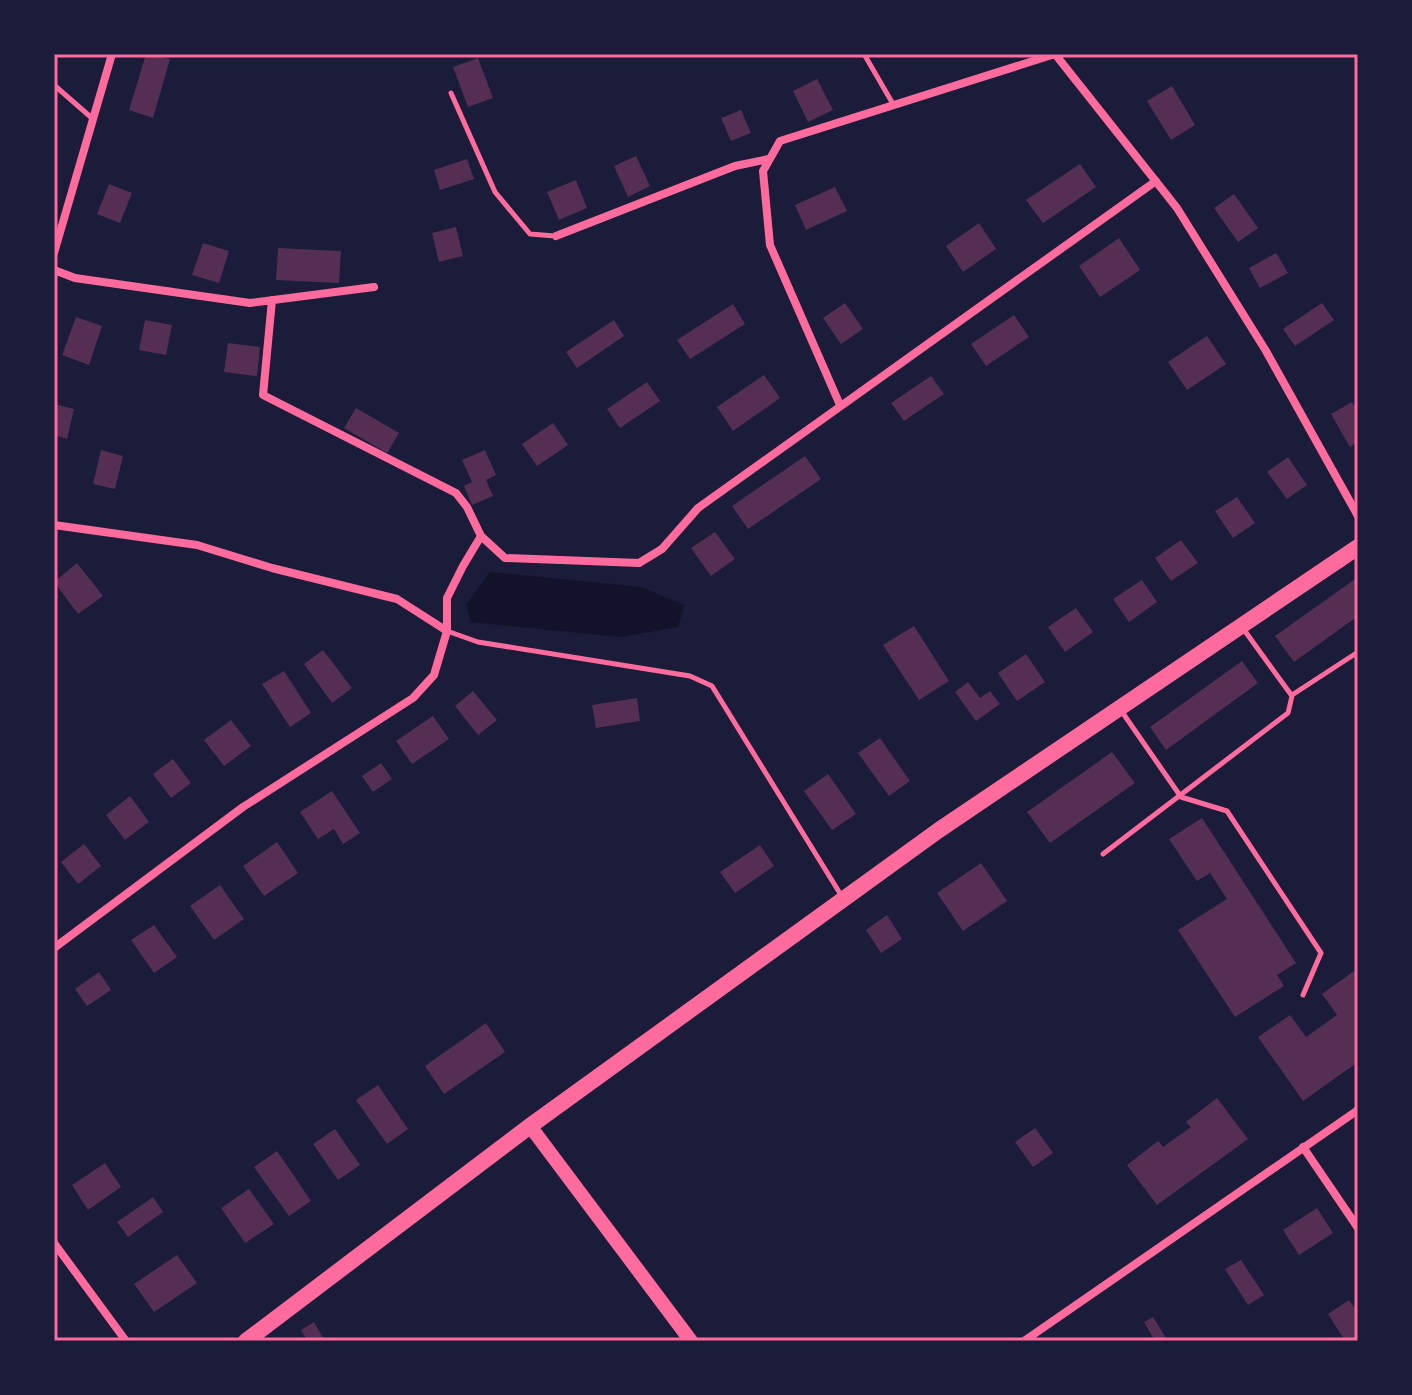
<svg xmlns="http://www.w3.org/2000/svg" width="1412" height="1395" font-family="Georgia,serif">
	<rect width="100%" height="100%" fill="#1b1b3a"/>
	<path fill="#12122b" d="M490,572L641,587L684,605L678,627L621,637L471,622L466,605Z"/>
	<path fill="#542f53" d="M146,54L170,59L153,118L129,110Z
		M478,58L493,98L468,107L453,67Z
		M817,79L833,110L808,122L793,91Z
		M1172,86L1195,125L1171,140L1147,101Z
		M741,110L751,133L731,141L721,118Z
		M636,156L650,186L628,197L614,166Z
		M467,159L474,179L440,190L434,170Z
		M1080,164L1096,187L1043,223L1026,200Z
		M576,180L587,208L559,220L547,192Z
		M109,184L132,193L120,223L97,214Z
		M835,187L847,211L806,230L795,205Z
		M1234,194L1258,228L1238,242L1214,208Z
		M979,223L996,249L963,272L946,246Z
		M456,227L463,256L439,262L432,233Z
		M1119,238L1140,270L1100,297L1079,266Z
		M203,243L229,251L219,283L192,275Z
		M278,248L341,251L339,283L276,280Z
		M1276,253L1288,273L1260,288L1249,268Z
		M845,303L863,329L841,344L823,318Z
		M1322,303L1334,320L1295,346L1283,329Z
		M733,304L745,324L690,359L677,340Z
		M1014,315L1029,337L986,366L971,344Z
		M76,317L102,326L89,365L62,355Z
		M145,320L172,325L166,355L139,350Z
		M614,320L624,336L577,368L566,352Z
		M1207,336L1226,364L1187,390L1168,362Z
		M228,343L260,347L257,376L224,372Z
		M764,375L780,398L733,431L717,407Z
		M931,376L944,394L904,421L891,403Z
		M647,382L660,401L620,428L607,409Z
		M1352,402L1358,413V442L1350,447L1331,414Z
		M54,404L74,409L67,439L54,435Z
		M356,408L399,433L387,453L344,428Z
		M553,423L568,445L537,466L522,444Z
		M101,450L123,456L115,489L93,484Z
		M485,450L496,475L486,480L493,496L472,505L464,486L472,482L462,460Z
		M805,456L821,479L748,529L732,506Z
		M1288,457L1307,485L1287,499L1267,472Z
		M1237,497L1255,523L1233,538L1215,511Z
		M715,532L735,559L711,576L691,548Z
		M1181,540L1198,563L1171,581L1155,558Z
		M77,563L103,596L78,614L54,582Z
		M1358,577V616L1294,662L1275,636Z
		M1142,580L1157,602L1129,622L1113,599Z
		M1076,608L1093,632L1065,652L1048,627Z
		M914,626L949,681L919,700L883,645Z
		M323,650L352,688L332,703L304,664Z
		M1026,654L1045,682L1017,701L998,673Z
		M1242,661L1258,683L1166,750L1150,727Z
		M284,671L311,713L290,727L262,684Z
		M968,682L980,698L990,691L1000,704L976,721L955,692Z
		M473,691L497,720L478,735L455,706Z
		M637,698L640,721L596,728L592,705Z
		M433,716L449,739L412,764L396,741Z
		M231,720L251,746L224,766L204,740Z
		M880,738L910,781L889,796L858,753Z
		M1112,752L1135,783L1050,843L1027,812Z
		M173,759L191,783L171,798L153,774Z
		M381,763L392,779L373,792L362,776Z
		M828,774L856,814L832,830L804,791Z
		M332,791L360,833L343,844L334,829L318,839L300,812Z
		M130,796L149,822L125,840L106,815Z
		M1202,818L1296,963L1277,975L1284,986L1235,1017L1178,930L1227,899L1210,873L1197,881L1169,839Z
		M277,842L298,873L264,896L243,866Z
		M84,844L101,866L78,884L61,862Z
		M760,845L774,866L735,893L720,872Z
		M981,863L1007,901L963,931L937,893Z
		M220,885L244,919L214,940L190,906Z
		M887,915L902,939L881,953L866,930Z
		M154,925L177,957L154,973L131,940Z
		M1354,971L1358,977V1062L1303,1101L1258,1037L1290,1015L1306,1037L1337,1015L1322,994Z
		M99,972L111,990L87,1006L75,989Z
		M486,1023L505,1052L444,1094L425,1066Z
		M378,1085L408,1129L387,1144L356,1100Z
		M1217,1098L1248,1139L1157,1205L1127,1165L1158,1141L1163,1147L1191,1127L1186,1122Z
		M1035,1128L1053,1153L1033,1167L1015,1142Z
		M335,1129L360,1165L338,1180L313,1144Z
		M277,1151L311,1201L289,1216L254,1167Z
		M105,1163L121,1187L88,1210L72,1185Z
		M249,1189L274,1224L245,1243L221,1208Z
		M153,1197L163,1212L128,1237L117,1222Z
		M1317,1208L1333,1233L1299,1255L1283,1230Z
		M177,1255L197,1283L154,1312L134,1284Z
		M1241,1260L1264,1295L1248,1305L1225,1269Z
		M1349,1300L1358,1313V1341H1345L1328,1314Z
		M1153,1317L1168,1341H1155L1144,1322Z
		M314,1322L325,1341H308L301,1330Z"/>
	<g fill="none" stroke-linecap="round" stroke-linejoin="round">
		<path stroke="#ff6b9d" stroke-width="5" d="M864,54L893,104
			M54,85L93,119
			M451,93L495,192L530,234L555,236
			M447,631L478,642L690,676L712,686L841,895
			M1292,695L1358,652
			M1120,709L1181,797L1227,811L1321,953L1303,995
			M1103,854L1288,713L1292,696L1242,627"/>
		<path stroke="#ff6b9d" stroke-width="8" d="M1055,54L1177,208L1266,351L1358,516
			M556,236L735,166L769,159
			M54,253L112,54
			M54,270L75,278L250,303L374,287
			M272,300L263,395L456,493L467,507L481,536
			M840,405L770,245L763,171L780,141L1055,54
			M54,525L197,545L272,568L397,599L447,631
			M54,948L243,807L413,698L434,675L447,631V598L463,566L481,536L505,558L639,563L662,549L698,508L1156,181
			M1303,1147L1358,1228
			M54,1243L126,1341
			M1024,1341L1358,1110"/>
		<path stroke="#ff6b9d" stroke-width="14" d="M530,1126L691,1341"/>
		<path stroke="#ff6b9d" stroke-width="16" d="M246,1341L530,1126L939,830L1358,547"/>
	</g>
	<rect width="1412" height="1395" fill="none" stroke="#1b1b3a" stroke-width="112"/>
	<rect x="56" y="56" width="1300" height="1283" fill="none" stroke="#ff6b9d" stroke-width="3"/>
</svg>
